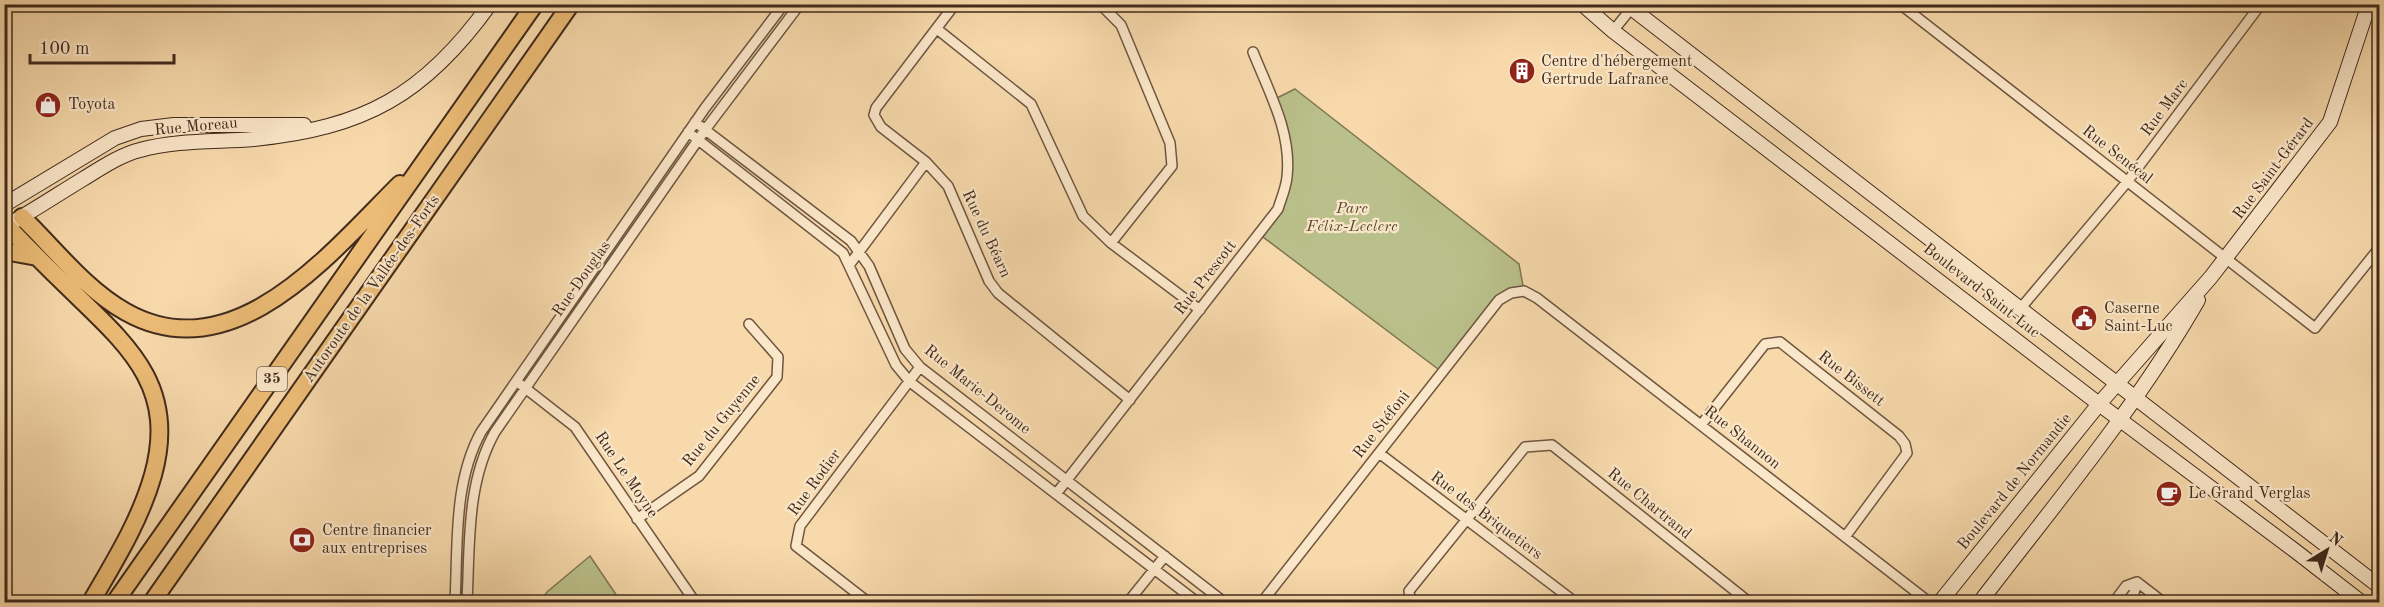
<svg xmlns="http://www.w3.org/2000/svg" width="2384" height="607" font-family="'Old Standard TT',serif">
	<rect width="100%" height="100%" fill="#f7d9ab"/>
	<filter id="stains"><feTurbulence type="fractalNoise" baseFrequency=".00333" numOctaves="4"/><feColorMatrix values="0 0 0 0 .2 0 0 0 0 .09 0 0 0 0 .02 0 0 0 .5 -.17"/></filter>
	<radialGradient id="worn" r=".72"><stop offset=".6" stop-color="#630" stop-opacity="0"/><stop offset="1" stop-color="#630" stop-opacity=".3"/></radialGradient>
	<path fill="#bac08b" stroke="#7e7654" stroke-width="1.5" d="M1295,89L1519,264L1524,291L1499,300L1442,372L1259,234L1278,209L1287,149L1273,100Z
		M590,556L621,602H540L547,592Z"/>
	<g fill="none" stroke-linecap="round" stroke-linejoin="round">
		<defs>
			<path id="street" d="M955,4L876,108L874,115L881,127L926,162L948,186L989,281L998,293L1130,400
				M1100,4L1121,25L1170,143L1172,166L1111,243
				M1900,4L2315,328L2380,247
				M937,29L1031,104L1083,216L1111,243L1200,310
				M1613,31L1634,5
				M695,122L851,241L869,266L905,349L920,367L1224,602
				M688,132L843,253L896,365L910,382L1197,602
				M850,264L926,162
				M2020,309L2127,182L2261,4
				M520,384L575,427L695,602
				M1701,425L1765,344L1780,342L1899,436L1905,444L1907,453L1845,537
				M1379,453L1575,602
				M1056,494L1278,209C1281,199 1286,188 1287,177C1292,133 1269,92 1253,52
				M637,519L699,476L777,377L778,357L749,324
				M2137,582L2163,602
				M455,602C458,546 453,483 481,432L705,108L784,4
				M467,602C470,546 466,483 495,432L705,130L800,4
				M868,602L796,546L800,526L920,367
				M1128,602L1165,556
				M1262,602L1499,300L1511,293L1524,291L1537,298L1929,602
				M1411,602L1409,591L1525,447L1552,445L1749,602
				M2114,602L2126,586L2137,582L2134,593L2127,602"/>
			<path id="secondary" d="M1582,4L1613,31L2099,404L2298,553L2361,602
				M1626,4L2380,587
				M4,205L115,138L141,129L174,125H304
				M13,222C37,208 60,193 83,179C101,168 120,155 140,150C176,140 216,142 254,139C364,128 425,95 490,4
				M1940,602L2099,404L2211,277L2330,122L2369,4
				M1980,602C2055,504 2136,408 2198,300"/>
			<path id="highway" d="M22,217C55,249 86,290 126,312C235,373 332,251 400,184
				M7,226C29,249 52,272 75,294C131,348 177,389 153,475C140,521 114,562 91,602
				M4,251L37,257
				M115,602L535,4
				M152,602L571,4"/>
		</defs>
		<use href="#street" stroke="#6e5640" stroke-width="12"/>
		<use href="#secondary" stroke="#412b1c" stroke-width="16"/>
		<use href="#highway" stroke="#412b1c" stroke-width="20"/>
		<use href="#street" stroke="#fae6c8" stroke-width="9"/>
		<use href="#secondary" stroke="#fae6c8" stroke-width="14"/>
		<use href="#highway" stroke="#ecbc76" stroke-width="16"/>
	</g>
	<defs>
		<symbol id="building-disc" viewBox="-11 -11 22 22"><circle r="9.5" fill="#8f2418" stroke="#fae6c8"/><path d="M-4-6H4V6H1V3H-1V6H-4ZM-2.5-4.3h1.7v1.8h-1.7ZM.8-4.3h1.7v1.8H.8ZM-2.5-1h1.7V.8h-1.7ZM.8-1h1.7V.8H.8Z" fill="#fff"/></symbol>
		<symbol id="shop-disc" viewBox="-11 -11 22 22"><circle r="9.5" fill="#8f2418" stroke="#fae6c8"/><path d="M-5-2.5h2.3a2.7 3.5 0 0 1 5.4 0H5L5.5 6h-11ZM-1.5-2.5h3a1.5 2.3 0 0 0-3 0Z" fill="#fff"/></symbol>
		<symbol id="civic-disc" viewBox="-11 -11 22 22"><circle r="9.5" fill="#8f2418" stroke="#fae6c8"/><path d="M-.6-6.5H3V-4.5H.6V-3L4-1V1h2V6H-6V1h2V-1L-.6-3ZM-1.2 2.5V6h2.4V2.5Z" fill="#fff"/></symbol>
		<symbol id="cafe-disc" viewBox="-11 -11 22 22"><circle r="9.5" fill="#8f2418" stroke="#fae6c8"/><path d="M-5.5-4.5H6V0H3Q3 3.5 0 3.5H-2.5Q-5.5 3.5-5.5 0ZM3-3.2v2h1.7v-2ZM-6 4.5H4V6H-6Z" fill="#fff"/></symbol>
		<symbol id="bank-disc" viewBox="-11 -11 22 22"><circle r="9.5" fill="#8f2418" stroke="#fae6c8"/><path d="M-6-4H6V4H-6ZM0-2.3a2.3 2.3 0 1 0 0 4.6a2.3 2.3 0 1 0 0-4.6Z" fill="#fff"/></symbol>
	</defs>
	<g fill-rule="evenodd">
		<use href="#building-disc" x="1507" y="56" width="30" height="30"/>
		<use href="#shop-disc" x="33" y="90" width="30" height="30"/>
		<use href="#civic-disc" x="2069" y="303" width="30" height="30"/>
		<use href="#cafe-disc" x="2154" y="479" width="30" height="30"/>
		<use href="#bank-disc" x="287" y="525" width="30" height="30"/>
	</g>
	<g text-anchor="middle" dominant-baseline="central" stroke-width="4.5" stroke-linejoin="round" paint-order="stroke">
		<rect fill="#fae6c8" stroke="#786350" stroke-width="1.5" x="257" y="367" width="30" height="24" rx="4.5"/>
		<g font-size="15" font-weight="bold" fill="#412b1c">
			<text x="272" y="379">35</text>
		</g>
		<g font-size="16" fill="#412b1c" stroke="#fae6c8" text-anchor="start">
			<text x="1541" y="62">Centre d'hébergement<tspan x="1541" dy="18">Gertrude Lafrance</tspan></text>
			<text x="68" y="105">Toyota</text>
			<text x="2104" y="309">Caserne<tspan x="2104" dy="18">Saint-Luc</tspan></text>
			<text x="2188" y="494">Le Grand Verglas</text>
			<text x="322" y="531">Centre financier<tspan x="322" dy="18">aux entreprises</tspan></text>
		</g>
		<g font-size="16" fill="#412b1c" stroke="#fae6c8">
			<text transform="translate(2165 108) rotate(-53)">Rue Marc</text>
			<text transform="translate(196 127) rotate(-5)">Rue Moreau</text>
			<text transform="translate(2117 155) rotate(38)">Rue Senécal</text>
			<text transform="translate(2274 169) rotate(-53)">Rue Saint-Gérard</text>
			<text transform="translate(986 234) rotate(65)">Rue du Béarn</text>
			<text transform="translate(1206 278) rotate(-52)">Rue Prescott</text>
			<text transform="translate(582 279) rotate(-55)">Rue Douglas</text>
			<text transform="translate(372 289) rotate(-55)">Autoroute de la Vallée-des-Forts</text>
			<text transform="translate(1981 291) rotate(38)">Boulevard Saint-Luc</text>
			<text transform="translate(1851 379) rotate(38)">Rue Bissett</text>
			<text transform="translate(977 390) rotate(39)">Rue Marie-Derome</text>
			<text transform="translate(722 421) rotate(-51)">Rue du Guyenne</text>
			<text transform="translate(1382 425) rotate(-52)">Rue Stéfoni</text>
			<text transform="translate(1742 438) rotate(38)">Rue Shannon</text>
			<text transform="translate(626 475) rotate(56)">Rue Le Moyne</text>
			<text transform="translate(2015 482) rotate(-51)">Boulevard de Normandie</text>
			<text transform="translate(815 483) rotate(-54)">Rue Rodier</text>
			<text transform="translate(1649 504) rotate(39)">Rue Chartrand</text>
			<text transform="translate(1486 516) rotate(37)">Rue des Briquetiers</text>
		</g>
		<g font-size="16" font-style="italic" fill="#594932" stroke="#fae6c8">
			<text x="1352" y="209">Parc<tspan x="1352" dy="18">Félix-Leclerc</tspan></text>
		</g>
	</g>
	<rect width="2384" height="607" fill="none" stroke="#f7d9ab" stroke-width="24"/>
	<rect x="6" y="6" width="2372" height="595" fill="none" stroke="#412b1c" stroke-width="3"/>
	<rect x="12" y="12" width="2360" height="583" fill="none" stroke="#412b1c" stroke-width="1.5"/>
	<g transform="translate(2327 550) rotate(38)" stroke="#fae6c8" stroke-width="4.5" paint-order="stroke">
	<path d="M0-4.5L10 22L0 15L-10 22Z" fill="#412b1c"/>
	<text y="-9" font-size="16" font-weight="bold" text-anchor="middle" fill="#412b1c">N</text>
	</g>
	<path d="M30 54v9h144v-9" fill="none" stroke="#412b1c" stroke-width="3"/>
	<text x="39" y="54" font-size="18" fill="#412b1c" stroke="#fae6c8" stroke-width="4.5" paint-order="stroke">100 m</text>
	<rect width="100%" height="100%" filter="url(#stains)"/>
	<rect width="100%" height="100%" fill="url(#worn)"/>
</svg>
